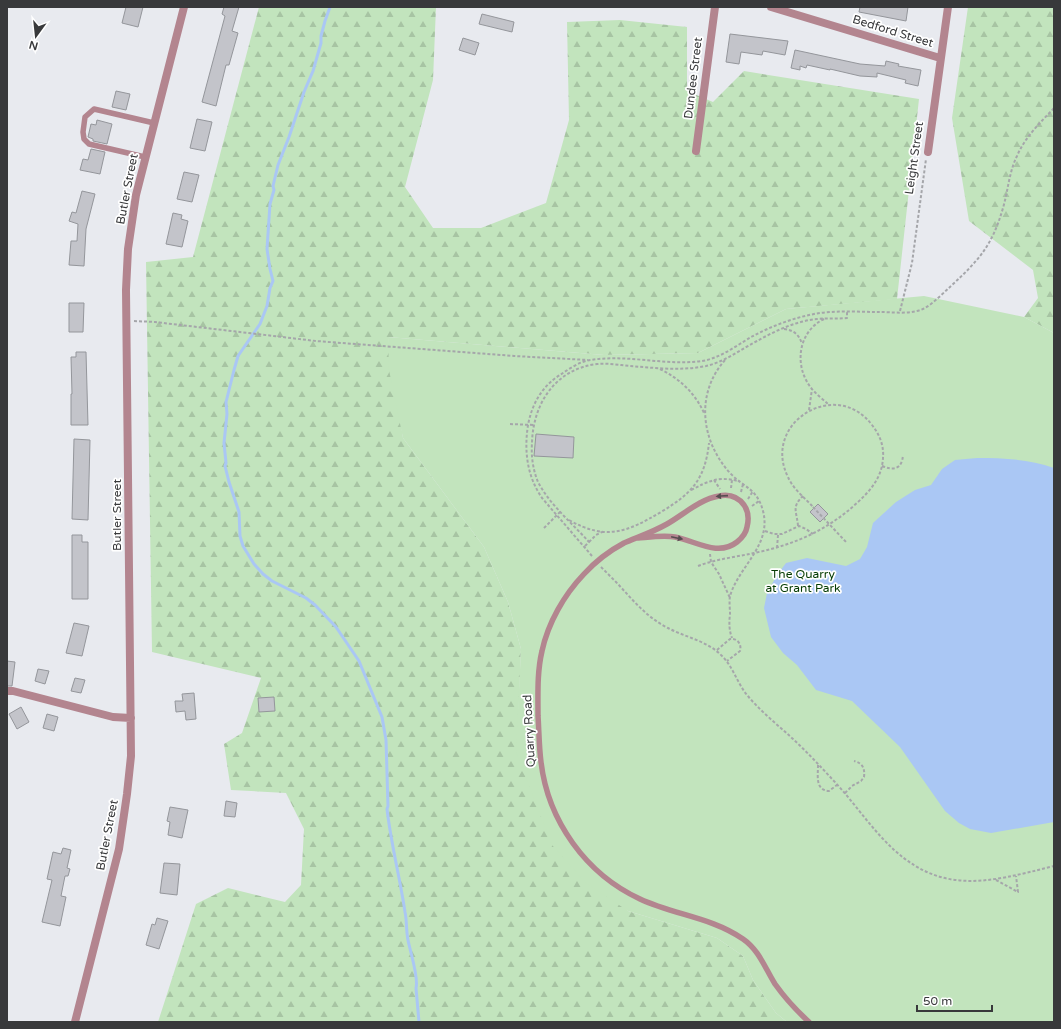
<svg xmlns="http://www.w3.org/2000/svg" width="1061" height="1029" viewBox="0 0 1061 1029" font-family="'Varela Round',sans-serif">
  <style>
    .forest { fill: url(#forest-firs) }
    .park { fill: #c2e4bd }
    .water { fill: #aac7f4 }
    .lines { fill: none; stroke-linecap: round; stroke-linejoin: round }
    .stream { stroke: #aac7f4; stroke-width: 3 }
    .building { fill: #c3c4ca; stroke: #94969b }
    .path { stroke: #a5a6aa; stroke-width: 2; stroke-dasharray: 3 2; stroke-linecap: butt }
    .lane { stroke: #b3858f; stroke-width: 5.5 }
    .street { stroke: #b3858f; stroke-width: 8 }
    .path-bridge { stroke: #a5a6aa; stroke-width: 2; stroke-dasharray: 3 2; stroke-linecap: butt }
    .oneway { fill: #574c50 }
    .labels { text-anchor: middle; stroke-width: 3.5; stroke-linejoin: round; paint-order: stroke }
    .street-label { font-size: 12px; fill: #38393b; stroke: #fff }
    .park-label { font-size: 12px; fill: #043b02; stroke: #fff }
  </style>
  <defs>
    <pattern id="forest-firs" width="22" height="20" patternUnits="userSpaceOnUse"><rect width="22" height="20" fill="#c2e4bd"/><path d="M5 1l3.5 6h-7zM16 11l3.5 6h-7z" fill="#a7c4a3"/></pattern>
  </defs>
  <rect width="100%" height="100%" fill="#e8eaef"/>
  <path class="forest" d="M259 7H436L433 80 405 187 433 228H481L546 203 569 120 567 22 620 20 687 27V91L713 102 744 71 919 99 897 299 786 309 698 353 604 355 388 337 403 438 484 547 508 602 521 649 517 752 628 911 717 938 743 956 753 980 776 1013 787 1022H158L196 904 228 888 285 902 301 885 304 829 286 793 231 790 224 744 242 733 261 678 152 652 146 262 193 257Z
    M968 7H1054V333L1024 317 1038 298 1033 270 969 221 952 118Z"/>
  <path class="park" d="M924 296 1024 317 1054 333V1022H787L776 1013 753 980 743 956 717 938 628 911 586 883 552 845 516 752 521 649 508 602 484 547 403 438 389 370 388 337 604 355 698 353 786 309Z"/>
  <path class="water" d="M977 458C1003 458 1029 459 1054 468V822L991 833 970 829 959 823 945 811 900 747 852 701 816 690 797 665 783 653 771 637 764 608 767 593 777 575 786 563 807 558 846 566 860 559 867 547 873 523 896 502 915 490 931 485 942 469 955 460Z"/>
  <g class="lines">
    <path class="stream" d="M330 7 325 21 321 36V43L313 71 304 92 289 137 278 165 273 186 274 190 270 204 267 249 270 269 273 281 270 288 267 306 260 324 238 356 234 370 226 402 227 414 224 443 226 463 225 466 229 482 239 512 240 536 243 546 254 564 263 574 272 581 306 598 315 605 336 627 359 661 382 717 386 740 388 806 387 809C391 844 400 878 405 912 407 921 406 931 408 940 410 951 419 978 416 988L419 1022"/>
  </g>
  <path class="building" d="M126 7H143L138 27 122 23Z
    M224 7H239L232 31 238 33 229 65H226L216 106 202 102 225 16 222 14Z
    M860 7H908L906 21 859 12Z
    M482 14 514 22 512 32 479 24Z
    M730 34 788 41 785 55 763 51 762 55 741 52 739 64 726 62Z
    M463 38 479 43 475 55 459 50Z
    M795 50 860 64 885 66 886 61 899 64 898 66 921 70 918 86 905 83 906 80 877 73V77L860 76 830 69V70L807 65 806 68 800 66V70L791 68Z
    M116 91 130 94 126 110 112 107Z
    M197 119 212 122 205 151 190 148Z
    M97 120 112 124 107 144 93 141V139L88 137 91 124 96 125Z
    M91 149 105 152 100 174 80 170 83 159 88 160Z
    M184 172 199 175 192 202 177 199Z
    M82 191 95 194 86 229 84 266 69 265 71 241H77L78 224 69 221 72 212 76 213Z
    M173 213 182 215 181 219 188 221 182 247 166 244Z
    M69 303H84L83 332H69Z
    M76 352H86L88 425H71V394H72L71 357H76Z
    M536 434 574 437 573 458 534 456Z
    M74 439 90 440 88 520 72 519Z
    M818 504 828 514 820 522 810 512Z
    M72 535H82V542H88V599H72Z
    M74 623 89 626 82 656 66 653Z
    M7 661 15 662 12 686H7Z
    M38 669 49 671 45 684 35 681Z
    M75 678 85 680 81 693 71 691Z
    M194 693 196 719 186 720 185 711 176 712 175 701H183L182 694Z
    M274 697 275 711 259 712 258 698Z
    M21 707 29 722 17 729 9 714Z
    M47 714 58 717 54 731 43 728Z
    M226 801 237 803 235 817 224 816Z
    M170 807 188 810 182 838 168 835 170 822 167 821Z
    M63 848 71 850 67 868 70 869 68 876H65L61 896 66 897 60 926 42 922 52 880 47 879 53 852 61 854Z
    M164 863 180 864 177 895 160 893Z
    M157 918 168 921 159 949 146 945 152 924 155 925Z"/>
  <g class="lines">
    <path class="path" d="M900 311 912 263 926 159
      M824 319C799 331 794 363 809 385 814 393 823 399 829 405
      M134 321 155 322 316 341 514 356 588 360
      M784 329C793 330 799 334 802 344
      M725 360C695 394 701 441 730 473 744 488 757 488 763 511 772 545 739 566 730 596 729 602 730 609 730 614 729 623 729 630 732 638
      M660 369C680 379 695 393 704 413
      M809 410 812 389
      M510 424 533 425
      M882 466C894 471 902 469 903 455
      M714 480 720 489
      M731 488 732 480
      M691 490C709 481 718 476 738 481
      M741 492 743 484
      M748 499 753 491
      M752 506 759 501
      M569 520C606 541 627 532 661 512 691 494 705 480 709 443
      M798 526C797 512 791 507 803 496
      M544 528 561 511
      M765 531 774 534H782L799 526 806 529 813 534
      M589 542 596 535 602 532
      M585 546 589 542C572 523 550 505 538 482 533 470 531 456 532 443 533 404 555 369 597 364 608 363 619 365 630 366 655 368 681 371 706 366 724 362 740 350 757 341 775 331 796 321 817 319 827 318 837 319 847 318V312
      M777 548 778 535
      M710 554 711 562 719 574 730 598
      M592 556 542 498C527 476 524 451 528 425 532 404 542 386 560 375 569 369 580 361 591 360 627 354 665 366 702 361 721 358 737 345 753 336 772 326 793 318 814 314 835 310 858 312 879 312 893 312 912 315 925 308 934 303 943 293 951 286 979 260 992 246 1003 208 1008 191 1009 172 1017 156 1025 137 1040 123 1054 108
      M698 566C716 559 736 557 754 553 794 545 828 530 858 502 871 490 882 477 883 458 884 446 880 435 872 425 836 377 761 423 788 477 793 489 805 498 813 507
      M601 567C606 572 611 577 616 582 632 599 646 617 668 628 685 637 707 641 721 655 733 666 737 683 747 695 760 711 778 725 793 739 807 752 820 766 833 780 851 799 866 821 884 840 938 897 986 883 1054 866
      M717 650 730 639C737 638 742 644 740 651L727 661
      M818 765C818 776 815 790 829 791L837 785
      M845 793 852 786 861 781 864 777C865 769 863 763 854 761
      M996 880 1018 892 1016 876"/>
    <path class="lane" d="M145 157 89 144 84 139 83 132 85 117 94 109 154 123
      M638 538C650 537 664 535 675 537 696 541 718 557 737 542 742 538 746 533 747 527 749 519 749 512 744 505 738 497 729 494 719 496 700 499 683 515 667 524 653 532 638 537 624 543 609 551 595 562 584 574 564 595 548 623 542 651 537 672 538 694 538 716 539 731 539 747 541 762 548 821 586 874 640 899 674 915 711 917 743 939 759 950 765 968 775 984 785 998 797 1011 809 1022"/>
    <path class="street" d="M771 7 940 58
      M696 151 715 7
      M928 152 948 7
      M7 691H13L113 717 131 718
      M75 1022 119 849 127 794 131 756 126 290 128 249 136 195 184 7"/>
    <path class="path-bridge" d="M813 507 847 543"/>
  </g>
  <defs><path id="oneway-solid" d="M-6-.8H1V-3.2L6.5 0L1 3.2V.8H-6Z"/></defs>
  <g class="oneway">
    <use href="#oneway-solid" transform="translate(722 496) rotate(176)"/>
    <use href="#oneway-solid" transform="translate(677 538) rotate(12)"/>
  </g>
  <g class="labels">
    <g class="street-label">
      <text transform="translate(893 31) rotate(17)" y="4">Bedford Street</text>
      <text transform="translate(693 78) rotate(-83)" y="4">Dundee Street</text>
      <text transform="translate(914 158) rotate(-82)" y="4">Leight Street</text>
      <text transform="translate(127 189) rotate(-79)" y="4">Butler Street</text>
      <text transform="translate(117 515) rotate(-90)" y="4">Butler Street</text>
      <text transform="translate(529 731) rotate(-93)" y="4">Quarry Road</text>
      <text transform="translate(107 835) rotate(-79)" y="4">Butler Street</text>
    </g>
    <g class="park-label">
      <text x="803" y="578">The Quarry<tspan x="803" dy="14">at Grant Park</tspan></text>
    </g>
  </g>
  <rect width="1061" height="1029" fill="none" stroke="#38393b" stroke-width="16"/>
  <g transform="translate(36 36) rotate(195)" stroke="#ffffff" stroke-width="3" paint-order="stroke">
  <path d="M0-3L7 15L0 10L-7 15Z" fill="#38393b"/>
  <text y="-6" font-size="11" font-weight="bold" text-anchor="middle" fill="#38393b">N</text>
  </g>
  <path d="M917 1005v6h75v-6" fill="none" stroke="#38393b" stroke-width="2"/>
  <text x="923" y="1005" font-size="12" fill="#38393b" stroke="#ffffff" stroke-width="3" paint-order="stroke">50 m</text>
</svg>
